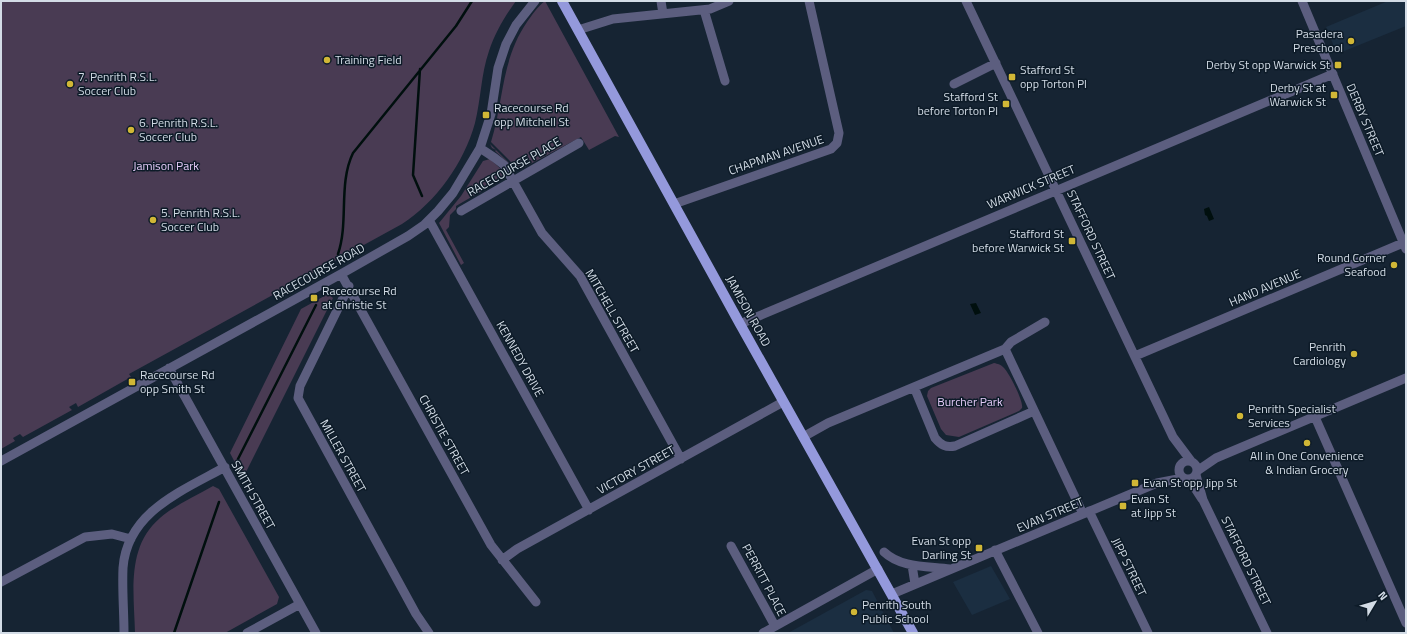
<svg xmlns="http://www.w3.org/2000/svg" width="1407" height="634" viewBox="0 0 1407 634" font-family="'Titillium Web',sans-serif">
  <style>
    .built { fill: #1b2e41 }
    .green { fill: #493b53 }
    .water { fill: #000f0e }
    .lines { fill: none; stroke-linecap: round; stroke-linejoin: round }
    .stream { stroke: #000f0e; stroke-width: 2.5 }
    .minor { stroke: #5c5e7f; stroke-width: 9 }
    .major { stroke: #9499dc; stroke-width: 10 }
    .poi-dot { fill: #d1b736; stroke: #0d1b28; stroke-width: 1.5 }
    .labels { text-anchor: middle; stroke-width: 3; stroke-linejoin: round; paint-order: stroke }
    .poi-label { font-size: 12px; fill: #d3dce6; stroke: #0d1b28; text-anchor: start }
    .street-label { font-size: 12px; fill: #d3dce6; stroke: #0d1b28 }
    .park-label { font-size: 12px; fill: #e5cbf8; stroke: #0d1b28 }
  </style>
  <rect width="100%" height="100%" fill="#162433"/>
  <path class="built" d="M1388 1H1406V26L1337 54 1326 27Z
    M991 566 1010 599 972 615 953 582Z
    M866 590 872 591 894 633H788Z"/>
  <path class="green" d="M1 1H516C505 16 495 33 489 51 481 74 481 99 475 123 464 163 436 202 402 224L129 374 131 377 78 407 76 403 69 407 72 410 23 437 20 434 13 438 15 441 1 449Z
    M545 1 619 137 615 136 589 150 581 137 519 170 491 142C504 100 501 60 527 22 532 15 538 6 545 1Z
    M490 144 517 171 495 151 496 150 492 148Z
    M490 159 503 171 504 178 456 206V209L450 215 449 227 446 230 464 263 461 265 439 223 461 196 483 161Z
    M328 294 333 298 243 478 230 453 301 309Z
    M994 363C998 364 1000 364 1003 367 1009 372 1024 402 1022 408L1019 411 959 437 946 435 941 429 927 396 928 391 931 388Z
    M213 486 219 489 279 597 277 604 225 633H135C134 593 126 547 160 518 175 505 196 496 213 486Z"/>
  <path class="water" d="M1209 207 1214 219 1209 221 1207 216 1205 215 1204 209Z
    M976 303 981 313 975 315 970 304Z"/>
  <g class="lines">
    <path class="stream" d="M420 69 413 175 422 196
      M338 254C349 222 338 184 353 153L456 26 472 1
      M238 459 316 305
      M174 633 219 502"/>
    <path class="minor" d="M661 1 663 14
      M966 1 1173 437 1191 461
      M1302 1 1406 249
      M704 10 725 81
      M578 30 613 19 710 9 729 1
      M954 84 996 63
      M480 148 495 158 504 165 542 233 580 276 681 459
      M674 204 831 149 837 143 839 133 809 1
      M461 211 579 143
      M429 220 589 510
      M341 274 491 545 536 602
      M349 286 300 386 298 398 416 614 429 633
      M740 324 1333 74
      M1005 349 1011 342 1045 322
      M1135 356 1403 243
      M169 368 316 633
      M914 387 935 438C941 445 946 448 955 446L1034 411
      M1315 417 1406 623
      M803 437 828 423 1005 349 1083 514
      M1179 470a9 9 0 1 1 18 0a9 9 0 1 1-18 0Z
      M1 461 341 274 408 236 424 225 438 211 453 193 480 148 491 114 498 68 506 44 516 25 535 1
      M1197 471 1216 458 1406 378
      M1196 475 1203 500 1267 633
      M1189 479 1202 499
      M1089 511 1148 633
      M731 546 775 626
      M995 550 1038 633
      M884 552C901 568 927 566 950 569
      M502 560 517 549 783 402
      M912 565 915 584
      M1 582 85 537 112 534 131 539
      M892 594 1157 483 1183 478
      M124 633C124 612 122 590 123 568 127 512 182 491 225 467
      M247 633 300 604
      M763 633 878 569"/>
    <path class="major" d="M562 1 740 324 913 633"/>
  </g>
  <g class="poi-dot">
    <circle cx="1351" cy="41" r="4"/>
    <circle cx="327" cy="60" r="4"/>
    <rect x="1334" y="61" width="8" height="8" rx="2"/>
    <rect x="1008" y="73" width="8" height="8" rx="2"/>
    <circle cx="70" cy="84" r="4"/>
    <rect x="1330" y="91" width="8" height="8" rx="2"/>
    <rect x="1002" y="100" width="8" height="8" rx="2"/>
    <rect x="482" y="111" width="8" height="8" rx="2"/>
    <circle cx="131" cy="130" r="4"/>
    <circle cx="153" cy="220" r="4"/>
    <rect x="1068" y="237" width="8" height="8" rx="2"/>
    <circle cx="1394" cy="265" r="4"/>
    <rect x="310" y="294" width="8" height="8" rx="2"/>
    <circle cx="1354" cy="354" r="4"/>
    <rect x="128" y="378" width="8" height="8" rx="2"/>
    <circle cx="1240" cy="416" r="4"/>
    <circle cx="1307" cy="443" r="4"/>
    <rect x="1131" y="479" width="8" height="8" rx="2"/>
    <rect x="1119" y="502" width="8" height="8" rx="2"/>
    <rect x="975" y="544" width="8" height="8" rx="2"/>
    <circle cx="854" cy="612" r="4"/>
  </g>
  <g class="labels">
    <g class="poi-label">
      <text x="1343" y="38" text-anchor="end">Pasadera<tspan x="1343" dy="14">Preschool</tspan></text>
      <text x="335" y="64">Training Field</text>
      <text x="1330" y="69" text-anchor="end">Derby St opp Warwick St</text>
      <text x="1020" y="74">Stafford St<tspan x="1020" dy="14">opp Torton Pl</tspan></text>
      <text x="78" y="81">7. Penrith R.S.L.<tspan x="78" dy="14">Soccer Club</tspan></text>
      <text x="1326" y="92" text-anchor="end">Derby St at<tspan x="1326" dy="14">Warwick St</tspan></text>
      <text x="998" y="101" text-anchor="end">Stafford St<tspan x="998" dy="14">before Torton Pl</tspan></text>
      <text x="494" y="112">Racecourse Rd<tspan x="494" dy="14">opp Mitchell St</tspan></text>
      <text x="139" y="127">6. Penrith R.S.L.<tspan x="139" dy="14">Soccer Club</tspan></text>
      <text x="161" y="217">5. Penrith R.S.L.<tspan x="161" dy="14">Soccer Club</tspan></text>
      <text x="1064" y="238" text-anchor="end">Stafford St<tspan x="1064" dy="14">before Warwick St</tspan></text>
      <text x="1386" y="262" text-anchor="end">Round Corner<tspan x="1386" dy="14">Seafood</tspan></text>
      <text x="322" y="295">Racecourse Rd<tspan x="322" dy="14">at Christie St</tspan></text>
      <text x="1346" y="351" text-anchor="end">Penrith<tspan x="1346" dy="14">Cardiology</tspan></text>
      <text x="140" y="379">Racecourse Rd<tspan x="140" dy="14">opp Smith St</tspan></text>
      <text x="1248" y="413">Penrith Specialist<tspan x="1248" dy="14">Services</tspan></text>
      <text x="1307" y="460" text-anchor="middle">All in One Convenience<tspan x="1307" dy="14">&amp; Indian Grocery</tspan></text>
      <text x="1143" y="487">Evan St opp Jipp St</text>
      <text x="1131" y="503">Evan St<tspan x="1131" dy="14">at Jipp St</tspan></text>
      <text x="971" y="545" text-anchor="end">Evan St opp<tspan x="971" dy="14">Darling St</tspan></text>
      <text x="862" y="609">Penrith South<tspan x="862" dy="14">Public School</tspan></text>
    </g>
    <g class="street-label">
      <text transform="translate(1365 120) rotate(67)" y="4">DERBY STREET</text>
      <text transform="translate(776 155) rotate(-19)" y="4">CHAPMAN AVENUE</text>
      <text transform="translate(514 167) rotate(-30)" y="4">RACECOURSE PLACE</text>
      <text transform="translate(1031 187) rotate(-23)" y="4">WARWICK STREET</text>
      <text transform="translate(1091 235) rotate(65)" y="4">STAFFORD STREET</text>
      <text transform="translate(319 272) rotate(-29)" y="4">RACECOURSE ROAD</text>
      <text transform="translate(1265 288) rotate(-23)" y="4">HAND AVENUE</text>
      <text transform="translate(612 311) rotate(60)" y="4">MITCHELL STREET</text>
      <text transform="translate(748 311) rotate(61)" y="4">JAMISON ROAD</text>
      <text transform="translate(520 359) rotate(61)" y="4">KENNEDY DRIVE</text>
      <text transform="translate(444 435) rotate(61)" y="4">CHRISTIE STREET</text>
      <text transform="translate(343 456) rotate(61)" y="4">MILLER STREET</text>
      <text transform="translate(636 470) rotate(-29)" y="4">VICTORY STREET</text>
      <text transform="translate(253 495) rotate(61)" y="4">SMITH STREET</text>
      <text transform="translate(1050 515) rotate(-23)" y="4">EVAN STREET</text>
      <text transform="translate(1246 561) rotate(64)" y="4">STAFFORD STREET</text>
      <text transform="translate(1129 567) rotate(64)" y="4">JIPP STREET</text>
      <text transform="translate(764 580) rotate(62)" y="4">PERRITT PLACE</text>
    </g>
    <g class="park-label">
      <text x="166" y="170">Jamison Park</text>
      <text x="970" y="406">Burcher Park</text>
    </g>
  </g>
  <rect width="1407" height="634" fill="none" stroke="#d3dce6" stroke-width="4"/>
  <g transform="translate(1375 602) rotate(52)" stroke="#0d1b28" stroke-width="3" paint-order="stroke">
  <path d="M0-3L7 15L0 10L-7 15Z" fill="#d3dce6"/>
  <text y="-6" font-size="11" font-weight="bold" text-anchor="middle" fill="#d3dce6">N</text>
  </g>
</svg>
